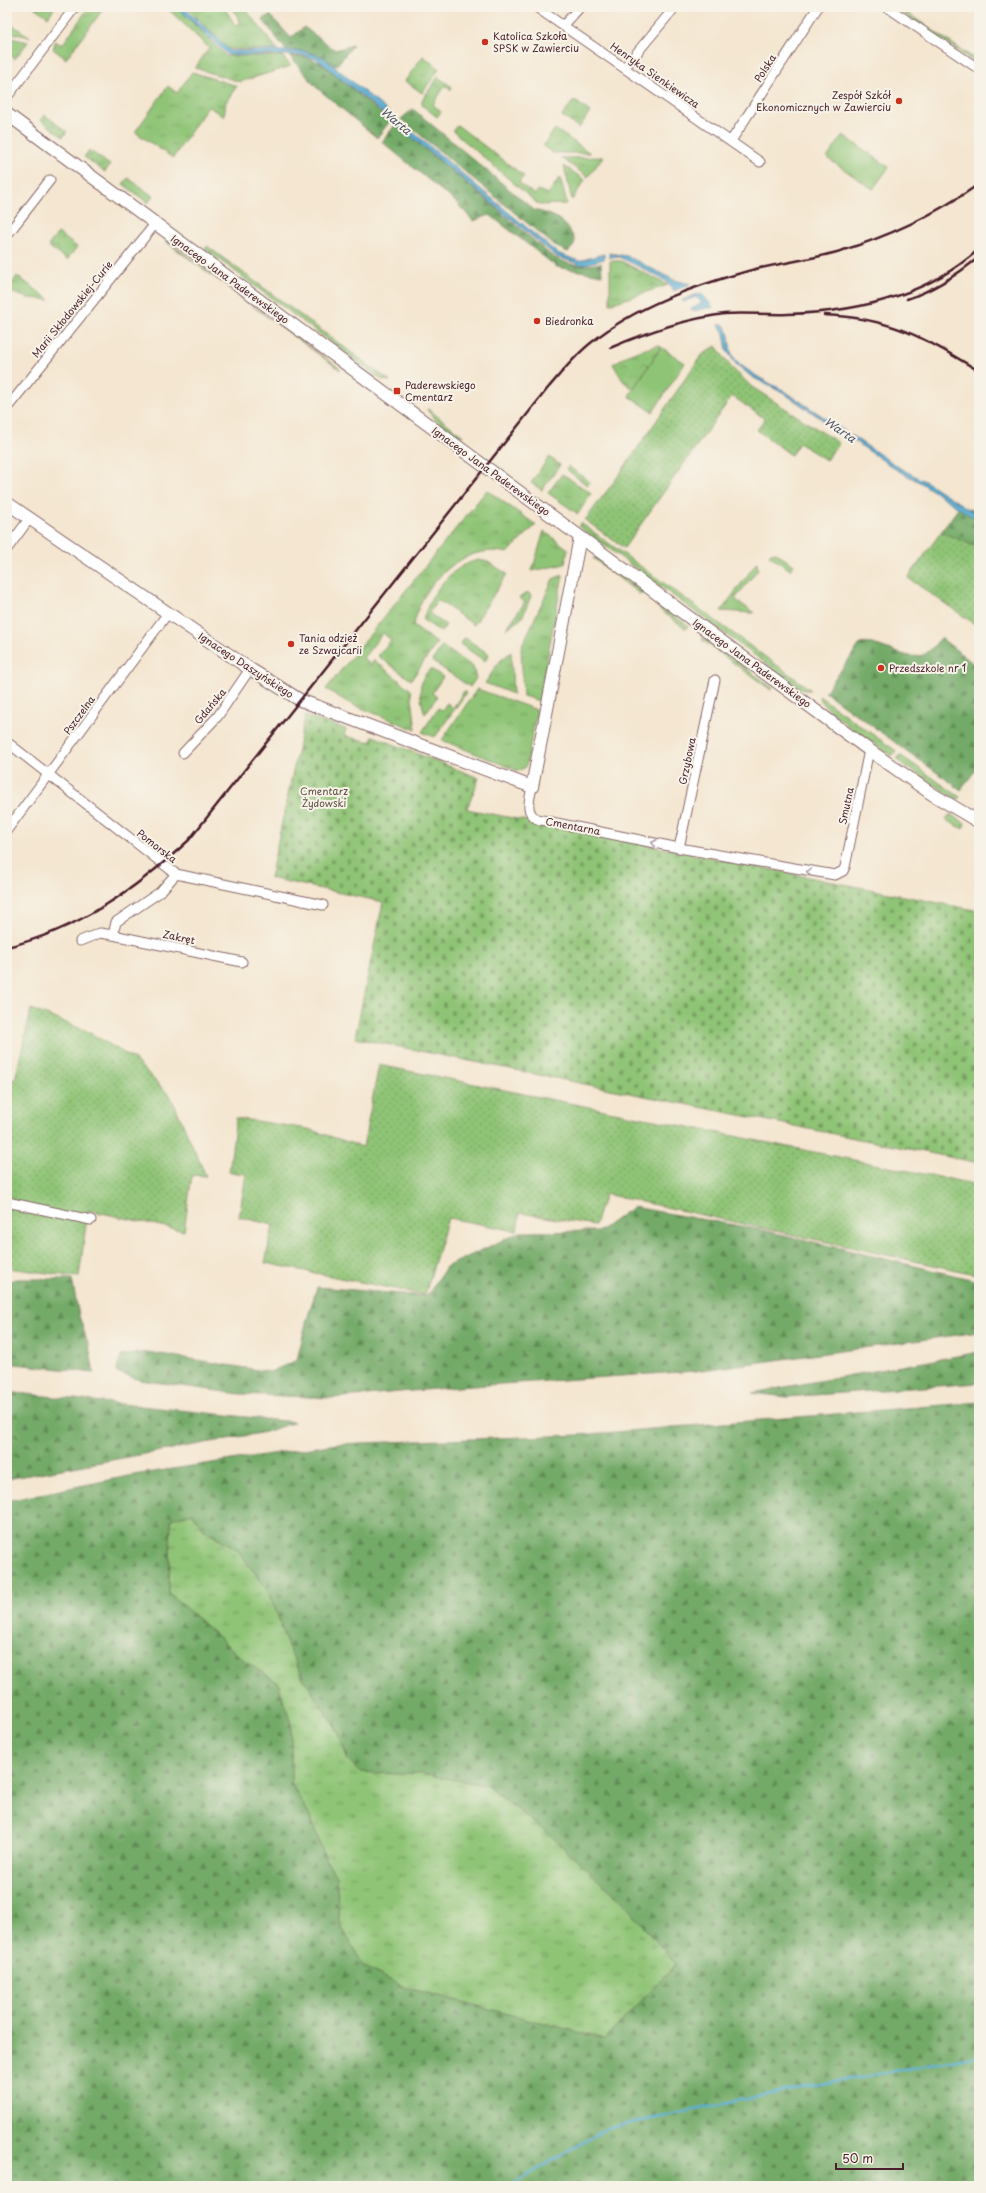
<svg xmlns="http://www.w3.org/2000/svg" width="986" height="2193" viewBox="0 0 986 2193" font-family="'Playpen Sans',sans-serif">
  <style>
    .grass { fill: url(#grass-tufts); stroke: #6c7250 }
    .forest { fill: url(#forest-firs); stroke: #5e6449; fill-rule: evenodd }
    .cemetery { fill: url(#cemetery-stones); stroke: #6c7250 }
    .park { fill: url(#park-crowns); stroke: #6c7250 }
    .garden { fill: url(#garden-dots); stroke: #6c7250 }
    .pitch { fill: #8fc476; stroke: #6c7250 }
    .water { fill: #56aed3; stroke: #50667f }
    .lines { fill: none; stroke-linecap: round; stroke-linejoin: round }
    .stream { stroke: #56aed3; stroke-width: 2.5 }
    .street-casing { stroke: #866565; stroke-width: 11 }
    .secondary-casing { stroke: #866565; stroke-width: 14 }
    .street { stroke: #fff; stroke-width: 9 }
    .secondary { stroke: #fff; stroke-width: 12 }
    .rail { stroke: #4a1f2b; stroke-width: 2.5 }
    .oneway { stroke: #ae9aa0 }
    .poi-dot { fill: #c8321e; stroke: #f7f3e8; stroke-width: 1.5 }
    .labels { text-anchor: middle; stroke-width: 4; stroke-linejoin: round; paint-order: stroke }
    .poi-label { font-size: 10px; fill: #4a1f2b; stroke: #f7f3e8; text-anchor: start }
    .street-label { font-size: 10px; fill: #4a1f2b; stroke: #f7f3e8 }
    .park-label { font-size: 10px; fill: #5f5142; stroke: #f7f3e8 }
    .water-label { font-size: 11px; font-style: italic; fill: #4e5166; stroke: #f7f3e8 }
  </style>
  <defs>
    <pattern id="grass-tufts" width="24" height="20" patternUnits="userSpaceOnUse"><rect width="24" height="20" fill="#8fc476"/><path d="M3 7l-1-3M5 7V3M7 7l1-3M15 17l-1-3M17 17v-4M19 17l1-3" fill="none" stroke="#779f61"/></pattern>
    <pattern id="forest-firs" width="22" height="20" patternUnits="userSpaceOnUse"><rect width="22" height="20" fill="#73aa67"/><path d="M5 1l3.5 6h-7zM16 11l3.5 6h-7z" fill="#608a55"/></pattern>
    <pattern id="cemetery-stones" width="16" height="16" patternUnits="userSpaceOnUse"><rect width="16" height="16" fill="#8fc476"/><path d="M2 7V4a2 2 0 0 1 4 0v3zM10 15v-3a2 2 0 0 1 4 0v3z" fill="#779f61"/></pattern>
    <pattern id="park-crowns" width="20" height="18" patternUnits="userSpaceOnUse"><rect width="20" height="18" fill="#8fc476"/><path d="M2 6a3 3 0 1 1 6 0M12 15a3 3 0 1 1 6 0" fill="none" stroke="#779f61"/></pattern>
    <pattern id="garden-dots" width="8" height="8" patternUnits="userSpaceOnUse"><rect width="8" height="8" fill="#8fc476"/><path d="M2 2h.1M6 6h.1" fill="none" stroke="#779f61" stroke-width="1.8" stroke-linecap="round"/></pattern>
  </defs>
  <rect width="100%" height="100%" fill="#f7f3e8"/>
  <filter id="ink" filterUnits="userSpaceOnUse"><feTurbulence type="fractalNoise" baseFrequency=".025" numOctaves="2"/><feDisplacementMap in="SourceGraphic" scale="8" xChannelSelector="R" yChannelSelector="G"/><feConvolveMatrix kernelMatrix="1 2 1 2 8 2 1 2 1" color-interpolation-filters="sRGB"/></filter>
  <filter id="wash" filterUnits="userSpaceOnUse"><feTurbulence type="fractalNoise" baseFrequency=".012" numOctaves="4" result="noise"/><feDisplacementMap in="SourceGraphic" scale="16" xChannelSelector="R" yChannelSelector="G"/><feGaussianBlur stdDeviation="0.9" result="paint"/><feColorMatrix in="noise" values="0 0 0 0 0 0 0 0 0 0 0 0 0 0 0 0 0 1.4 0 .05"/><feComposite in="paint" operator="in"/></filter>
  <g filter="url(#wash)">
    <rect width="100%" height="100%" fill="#f4e6d0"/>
    <path class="grass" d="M34 7H55L48 17Z
      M89 7 104 8 66 59 53 49 55 41 62 45Z
      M166 7H177L226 56H282L291 66 240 82 195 68 209 48Z
      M186 7H224L235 25 241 23 232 7H244L278 50 228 49Z
      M900 8 979 62V65L898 10Z
      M7 21 30 37 7 32Z
      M7 37 28 42 15 59 7 53Z
      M423 56 439 69 422 93 405 81Z
      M192 72 237 86 226 102 224 117 208 106 173 158 135 132 168 86 177 93Z
      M438 77 452 87 451 90 445 86 433 104 441 112 437 117 422 105V100Z
      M45 115 67 132 63 137 41 120Z
      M457 125 524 176 519 183 535 195 538 190 548 194 560 177 567 204 539 205 453 131Z
      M555 129 590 153H553L543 146Z
      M89 150 110 165 105 172 84 157Z
      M603 157 588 177 561 158Z
      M564 166 585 180 572 200Z
      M128 178 153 196 148 203 123 184Z
      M166 240 220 280 221 282 165 241Z
      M207 246 390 381 382 380 205 249Z
      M610 261H621L668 285 610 304Z
      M227 287 341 369 340 370Z
      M427 409 429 410 463 436C454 437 431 417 427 409Z
      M549 457 560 465 542 490 531 483Z
      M568 466 590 482 587 485 566 469Z
      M562 474 591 493 578 514 548 493Z
      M487 490 536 525 507 553C471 544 439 570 422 600 418 608 416 618 413 626L437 643 411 680 378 656 391 640 383 633 363 658 371 665 374 660 411 690 416 730 349 703 326 689Z
      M581 523 811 690H802L578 526Z
      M544 531 568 549 565 564 532 571Z
      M775 552 793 565 790 570 769 555 771 553Z
      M593 558H597L642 591 641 595Z
      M479 560 488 562 507 574 474 625 438 600 429 613 446 625 441 632 423 620C430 594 451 565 479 560Z
      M757 562 758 569 735 599 754 613 721 611Z
      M563 575 539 701 523 696 521 648 553 579Z
      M528 592 531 596 522 618 506 629 525 602 519 598Z
      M662 606 688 626 686 629 659 609Z
      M703 637 773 688 771 690 702 640Z
      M465 638 489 654 485 661 460 644Z
      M442 646 473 667 476 678 470 687 432 661Z
      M511 652 513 694 485 683 500 661Z
      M431 669 443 677 432 693 437 697 425 714C420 699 416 679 431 669Z
      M477 689 537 710 526 767 518 771 442 740Z
      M464 691 466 693 435 737 422 732 438 708 442 710 447 703 453 708Z
      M819 696 896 751 892 756C878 746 821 710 819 696Z
      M900 755 960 797 957 800 897 760Z
      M950 814 965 823 963 829 946 820Z
      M192 1513 205 1531 236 1548 267 1589 279 1619 287 1644 303 1678 338 1731 348 1760 395 1774 416 1773 486 1785 550 1835 622 1901 676 1964 605 2040 404 1987 364 1967 340 1924 336 1877 324 1855 311 1819 291 1783V1724L278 1683 246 1662 169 1593 171 1518Z"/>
    <path class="forest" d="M270 15 291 38 304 27 335 50 353 45 336 66C319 54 307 50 286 50L262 19Z
      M290 56 306 57 321 63 390 121 377 138 316 87Z
      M413 109 534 210C555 215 566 220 575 241L573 247 568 252 555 246 401 119Z
      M395 125 468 184 553 257C570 266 582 267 601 263L602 275 557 267 490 215 473 221 457 203 382 142Z
      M960 506 979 512V548L941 532Z
      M941 638 979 668V765L961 790 825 692 860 644C881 640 903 662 923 655 930 652 936 643 941 638Z
      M633 1207 762 1230 979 1281V1332L696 1371 458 1387 331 1398 239 1394 140 1380 116 1372 121 1356 148 1352 270 1372 297 1360 306 1323 317 1287 427 1296 446 1267 520 1232 600 1231Z
      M16 1279H72L79 1316 89 1346 94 1373 7 1363V1282Z
      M979 1352V1383L787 1397 752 1393Z
      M7 1392 294 1422 266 1432 7 1479Z
      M979 1402V2186H7V1501L133 1475 336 1444 578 1435ZM192 1513 205 1531 236 1548 267 1589 279 1619 287 1644 303 1678 338 1731 348 1760 360 1772 395 1774 416 1773 486 1785 550 1835 622 1901 676 1964 605 2039 404 1987 364 1967 340 1924 336 1877 324 1855 311 1819 291 1783V1724L278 1683 246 1662 169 1593 171 1519Z"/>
    <path class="cemetery" d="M305 716 346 729 344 736 371 742 373 736 479 778 467 809 979 911V1163L355 1038 383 902 270 878Z"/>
    <path class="park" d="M574 100 590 112 579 128 562 116Z
      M58 233 77 247 67 260 48 246Z
      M17 276 50 300 28 298 7 291Z
      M658 345 661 347 633 389 623 381 613 364 630 354Z"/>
    <path class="garden" d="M716 346 731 367 752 387 839 443 826 460 799 443 791 455 757 430 765 419 732 396 624 548 585 520 622 471 698 360 703 354Z
      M941 532 979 548V627L908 578Z
      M31 1009 87 1031 134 1059 171 1097 206 1176 192 1175 184 1231 88 1210 79 1277 7 1268V1078L15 1080Z
      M379 1065 979 1185V1275L605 1194 595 1225 520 1213 517 1231 448 1218 425 1295 265 1263 273 1225 239 1217 246 1174 229 1172 236 1118 308 1129 363 1147Z"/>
    <path class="pitch" d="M843 135 889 167 873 189 827 158Z
      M661 347 685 363 653 412 629 396Z"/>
    <path class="water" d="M177 7H183L230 51H303L323 57 557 253 579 261 604 254V259L582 265 557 257 317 59 301 55H228Z
      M609 253 627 256 674 280 690 284 674 291 668 282 636 265 617 256 609 258Z
      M701 293 713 307 692 311 691 309 702 303 696 297 683 302 682 300Z
      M723 324C732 332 728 344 732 354 737 367 770 384 783 390L900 468 930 484 979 516V518L969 515 923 484 897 470 785 394 752 377 736 364 727 351 724 333 719 325Z"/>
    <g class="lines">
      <path class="stream" d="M510 2186 607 2128 805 2087 979 2056"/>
    </g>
  </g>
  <g filter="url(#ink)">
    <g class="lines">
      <g class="street-casing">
        <path id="street" d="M536 7 760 162
          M887 7 979 69
          M563 26 580 7
          M625 67 675 7
          M7 97 75 7
          M731 141 818 7
          M7 235 50 180
          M7 408 155 224
          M7 549 29 519
          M7 742 176 874 323 905
          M183 753 218 716 250 669
          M532 787C530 799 524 812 537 819L679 848 835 875 843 871 845 867 869 750
          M7 830 168 613
          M679 848 715 680
          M176 874 160 892 116 922 113 935 242 962
          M80 941 100 933 113 935
          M7 1202 91 1220"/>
      </g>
      <g class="secondary-casing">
        <path id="secondary" d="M7 114 869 750 932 794 979 822
          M7 503 250 669 300 700 532 787 580 537"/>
      </g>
      <use href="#street" class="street"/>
      <use href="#secondary" class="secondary"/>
      <path class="rail" d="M907 299C934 290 957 275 979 257
        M824 315C891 318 923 337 979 371
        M610 348C647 332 685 319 724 314 745 312 766 315 788 314 856 312 927 296 979 249
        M7 947C78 930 136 889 189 840L548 388C562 372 575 355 592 342 636 306 694 286 748 271 778 263 808 260 837 252 888 237 936 214 979 184"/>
    </g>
    <defs><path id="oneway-chevron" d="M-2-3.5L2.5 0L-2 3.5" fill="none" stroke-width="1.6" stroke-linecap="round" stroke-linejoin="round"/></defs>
    <g class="oneway">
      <use href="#oneway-chevron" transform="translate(654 843) rotate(-169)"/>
      <use href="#oneway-chevron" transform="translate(809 872) rotate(-170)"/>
    </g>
  </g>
  <g class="poi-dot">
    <circle cx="485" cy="42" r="4"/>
    <circle cx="899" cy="101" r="4"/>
    <circle cx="537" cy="321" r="4"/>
    <rect x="393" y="387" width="8" height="8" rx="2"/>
    <circle cx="291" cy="644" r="4"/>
    <circle cx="881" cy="668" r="4"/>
  </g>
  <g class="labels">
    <g class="poi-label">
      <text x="493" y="40">Katolica Szkoła<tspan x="493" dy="12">SPSK w Zawierciu</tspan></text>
      <text x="891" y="99" text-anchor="end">Zespół Szkół<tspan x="891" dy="12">Ekonomicznych w Zawierciu</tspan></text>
      <text x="545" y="325">Biedronka</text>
      <text x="405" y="389">Paderewskiego<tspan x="405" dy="12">Cmentarz</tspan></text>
      <text x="299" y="642">Tania odzież<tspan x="299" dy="12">ze Szwajcarii</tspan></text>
      <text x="889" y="672">Przedszkole nr 1</text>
    </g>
    <g class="street-label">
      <text transform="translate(765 68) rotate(-57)" y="4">Polska</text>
      <text transform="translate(655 75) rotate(35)" y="4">Henryka Sienkiewicza</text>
      <text transform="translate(230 279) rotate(36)" y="4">Ignacego Jana Paderewskiego</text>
      <text transform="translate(72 309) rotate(-51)" y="4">Marii Skłodowskiej-Curie</text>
      <text transform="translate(491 471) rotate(36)" y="4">Ignacego Jana Paderewskiego</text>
      <text transform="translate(752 663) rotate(36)" y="4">Ignacego Jana Paderewskiego</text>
      <text transform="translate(246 665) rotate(33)" y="4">Ignacego Daszyńskiego</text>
      <text transform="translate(210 706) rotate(-50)" y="4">Gdańska</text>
      <text transform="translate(79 715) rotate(-54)" y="4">Pszczelna</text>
      <text transform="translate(687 761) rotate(-78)" y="4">Grzybowa</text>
      <text transform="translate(846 806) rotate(-78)" y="4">Smutna</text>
      <text transform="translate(573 826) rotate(11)" y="4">Cmentarna</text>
      <text transform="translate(157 846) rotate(38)" y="4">Pomorska</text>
      <text transform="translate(179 937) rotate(12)" y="4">Zakręt</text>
    </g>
    <g class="park-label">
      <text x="324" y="795">Cmentarz<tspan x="324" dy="12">Żydowski</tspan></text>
    </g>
    <g class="water-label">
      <text transform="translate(396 121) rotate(40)" y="4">Warta</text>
      <text transform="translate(840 430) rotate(34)" y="4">Warta</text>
    </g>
  </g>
  <rect width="986" height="2193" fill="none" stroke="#f7f3e8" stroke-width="24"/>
  <path d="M836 2163v6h67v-6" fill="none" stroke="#4a1f2b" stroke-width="2"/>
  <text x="842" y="2163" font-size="12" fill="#4a1f2b" stroke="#f7f3e8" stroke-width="3" paint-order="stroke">50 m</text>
</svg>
